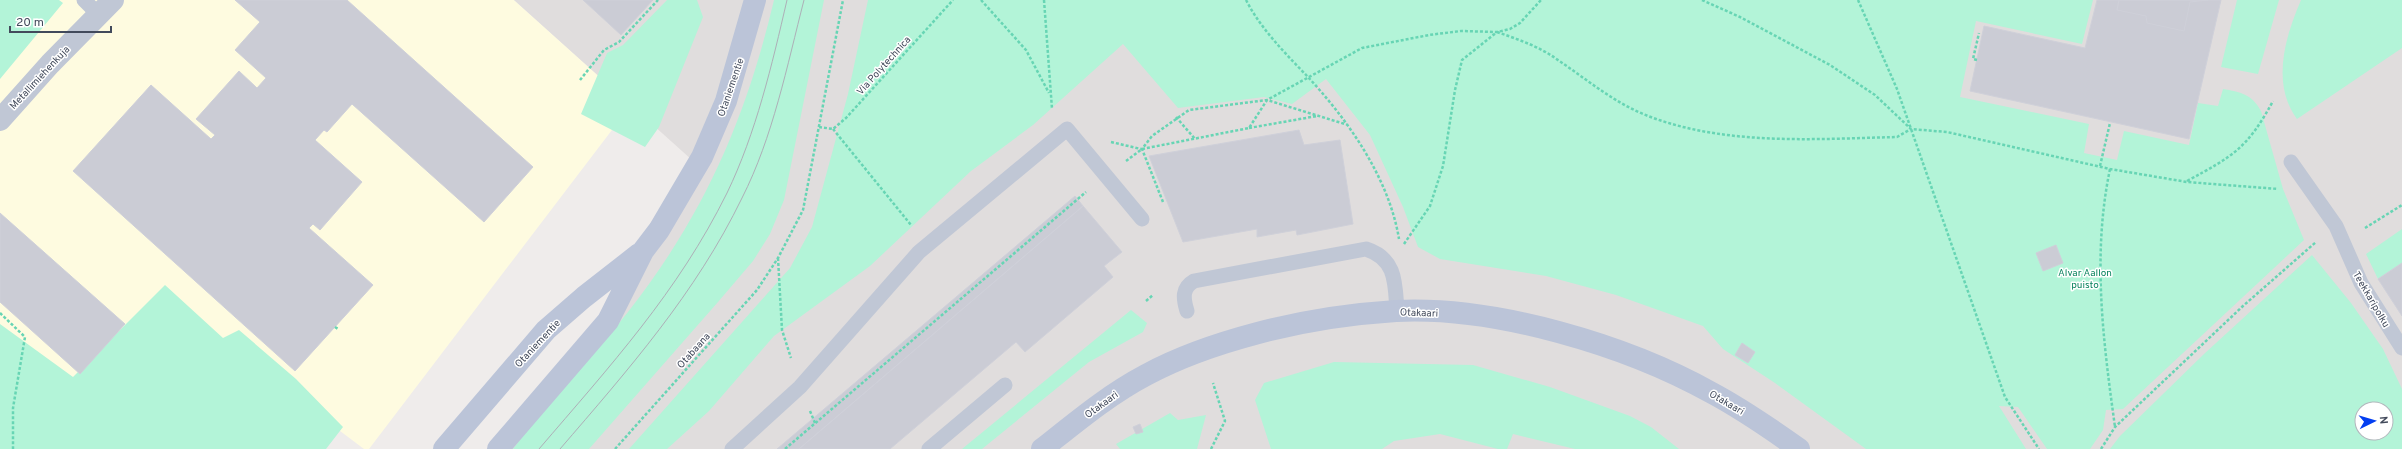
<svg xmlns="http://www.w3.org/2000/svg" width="2402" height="449" viewBox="0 0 2402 449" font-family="Overpass,sans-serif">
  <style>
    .commercial { fill: #fefbe0 }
    .education { fill: #e0dddd; fill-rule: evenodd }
    .green { fill: #b3f4d8; fill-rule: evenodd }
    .building { fill: #cbccd5; stroke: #cfd0d9 }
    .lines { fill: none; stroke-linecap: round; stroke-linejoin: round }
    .path { stroke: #67d5b4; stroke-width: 2.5; stroke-dasharray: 3 2; stroke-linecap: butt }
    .lane { stroke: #c0c7d5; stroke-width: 15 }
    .street { stroke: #c0c7d5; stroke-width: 22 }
    .secondary { stroke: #bbc4d8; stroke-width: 22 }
    .tram { stroke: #adafb7; stroke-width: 1 }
    .labels { text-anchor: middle; stroke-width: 3; stroke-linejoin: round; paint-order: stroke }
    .street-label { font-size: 10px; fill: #424a5b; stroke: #fff }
    .park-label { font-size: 10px; fill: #0b845f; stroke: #fff }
  </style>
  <rect width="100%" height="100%" fill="#efeceb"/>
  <path class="commercial" d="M0 0H514L631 105 369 449H364L170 303 67 408 0 357Z"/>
  <path class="education" d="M514 0H2402V449H498L608 321 692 160ZM2362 409H2386V433H2362Z"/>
  <path class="green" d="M0 0H59L63 3 0 79Z
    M667 0H697L703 17 659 127 645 147 581 114 607 53 623 45Z
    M774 0H824L784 200 770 234 753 261 718 302 589 449H513C548 401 591 359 628 312 704 215 746 119 774 0Z
    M868 0H2093L2082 44 1976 21 1960 97 2089 124 2084 153 2117 160 2124 131 2189 145 2198 103 2218 106 2223 89C2240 92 2252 94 2261 111L2283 189 2304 240 2123 409 2106 410 2103 430 2090 449H2047L2018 407 1999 406 2026 449H1866L1775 383 1723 349 1703 326 1616 295 1546 276 1440 259 1418 247 1403 207 1370 135 1326 79 1292 104 1264 97 1178 108 1123 44 1033 125 971 171 870 266 774 336 709 411 667 449H629L790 268 812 227 848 94Z
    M2237 0H2279L2258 74 2221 67Z
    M2301 0H2402V48L2297 119C2271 84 2285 37 2301 0Z
    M2402 229V263L2378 279 2366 254Z
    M2312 255 2351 303 2383 349 2402 389V449H2110L2120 436 2204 354ZM2362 409H2386V433H2362Z
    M165 285 223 338 239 330 296 379 343 427 326 449H0V324L73 377Z
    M1131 310 1147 323 1143 332 1089 362 982 449H962Z
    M1334 362 1473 365 1550 387 1630 416 1651 427 1679 449H1575L1513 434 1507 449H1498L1440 434 1394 441 1382 449H1271L1255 400 1264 383Z
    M1170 413 1178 420 1206 415 1197 449H1120L1116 444Z"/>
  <path class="building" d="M235 0H347L533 167 484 222 352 104 327 132 324 130 315 140 362 182 320 230 313 224 309 228 373 285 295 371 73 171 151 85 211 139 215 135 196 119 239 71 257 88 266 78 235 50 260 22Z
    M583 0H653L621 35Z
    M2097 0H2221L2189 139 1970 91 1984 26 2085 48Z
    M2119 0H2208L2190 2 2184 31 2147 23 2146 16 2117 10Z
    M1299 130 1304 145 1340 140 1353 224 1297 235 1296 230 1257 237V229L1183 242 1149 156Z
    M1075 196 1083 206 799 449H777Z
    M1083 206 1122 252 1104 266 1113 277 1025 352 1016 342 890 449H799Z
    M0 213 125 324 80 374 0 302Z
    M2056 245 2063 263 2043 271 2036 253Z
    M2402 263V316L2378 279Z
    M1742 343 1755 352 1748 363 1735 355Z
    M1140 424 1143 432 1136 434 1133 427Z"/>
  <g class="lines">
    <path class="path" d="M981 0 1026 50 1049 93
      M1044 0 1052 109
      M1246 0C1261 29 1284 52 1307 76 1348 120 1389 178 1399 239
      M1702 0 1740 17 1830 65 1875 95 1911 129 1947 132 2110 169 2187 182 2278 189
      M1858 0 1897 89 2005 397 2039 449
      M1497 32C1517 39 1538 46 1555 58 1585 78 1614 103 1648 116 1726 146 1815 139 1897 137L1911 129
      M1977 60 1973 59 1979 33
      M580 80 604 50 619 42 658 0
      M1176 117 1195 139
      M819 127 833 129 846 118 953 0
      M1249 128 1317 116
      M833 129 911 225
      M1111 142 1141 149
      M1126 161 1142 149 1249 128 1267 100 1348 125
      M2100 166 2110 123
      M2110 169C2092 255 2103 340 2115 427
      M2187 181C2233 156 2247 149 2273 101
      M1163 202 1142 149 1152 136 1189 110 1267 100 1362 48 1429 35 1461 31 1497 32 1510 29 1520 23 1541 0
      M2365 228 2402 205
      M1404 244 1430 206 1443 166 1455 90 1462 60 1497 32
      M778 258 782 330 791 358
      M1146 301 1153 295
      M0 313 25 337 13 408V449
      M335 327 338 329
      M810 411 815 423
      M615 449 757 290 778 258 803 210 843 0
      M785 449 1086 192
      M1211 449 1225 421 1213 383
      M2101 449 2115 427 2243 306 2316 242"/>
    <path class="lane" d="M84 0 99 15
      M2291 162 2336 226 2361 283 2402 348
      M1187 311C1183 298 1182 288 1194 281L1366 249C1397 259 1395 284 1397 311
      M732 449 800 387 919 252 1067 129 1142 219
      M929 449 1005 385"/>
    <path class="street" d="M0 120 50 64 113 0"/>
    <path class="secondary" d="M444 449 546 330 584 297 639 254
      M498 449 608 321 643 251 659 230 702 157 726 101 755 0
      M1042 449C1075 423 1108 395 1146 375 1181 356 1220 343 1258 333 1303 321 1349 314 1396 311 1495 306 1626 345 1712 393 1742 409 1771 429 1799 449"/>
    <path class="tram" d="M539 449C610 366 678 292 727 193 756 133 772 65 787 0
      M560 449C628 370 696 293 742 198 773 137 787 66 804 0"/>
  </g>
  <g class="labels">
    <g class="street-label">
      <text transform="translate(883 65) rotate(-48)" y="4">Via Polytechnica</text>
      <text transform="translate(39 77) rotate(-47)" y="4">Metallimiehenkuja</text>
      <text transform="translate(730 87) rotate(-71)" y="4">Otaniementie</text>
      <text transform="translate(2372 299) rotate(60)" y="4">Teekkaripolku</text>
      <text transform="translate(1419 312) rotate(2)" y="4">Otakaari</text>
      <text transform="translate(537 343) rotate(-47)" y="4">Otaniementie</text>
      <text transform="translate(693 350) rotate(-48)" y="4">Otabaana</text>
      <text transform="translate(1727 402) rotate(30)" y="4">Otakaari</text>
      <text transform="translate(1101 404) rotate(-36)" y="4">Otakaari</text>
    </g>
    <g class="park-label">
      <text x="2085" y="276">Alvar Aallon<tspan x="2085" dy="12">puisto</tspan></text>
    </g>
  </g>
  <g transform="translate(2374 421) rotate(85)"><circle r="19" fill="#ffffff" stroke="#b3b7bd"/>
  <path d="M0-3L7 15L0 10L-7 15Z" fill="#033ef1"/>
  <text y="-6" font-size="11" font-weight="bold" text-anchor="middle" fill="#424a5b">N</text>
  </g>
  <path d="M10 26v6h101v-6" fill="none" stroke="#424a5b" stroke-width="2"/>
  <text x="16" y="26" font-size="12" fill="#424a5b" stroke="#ffffff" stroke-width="3" paint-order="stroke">20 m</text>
</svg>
